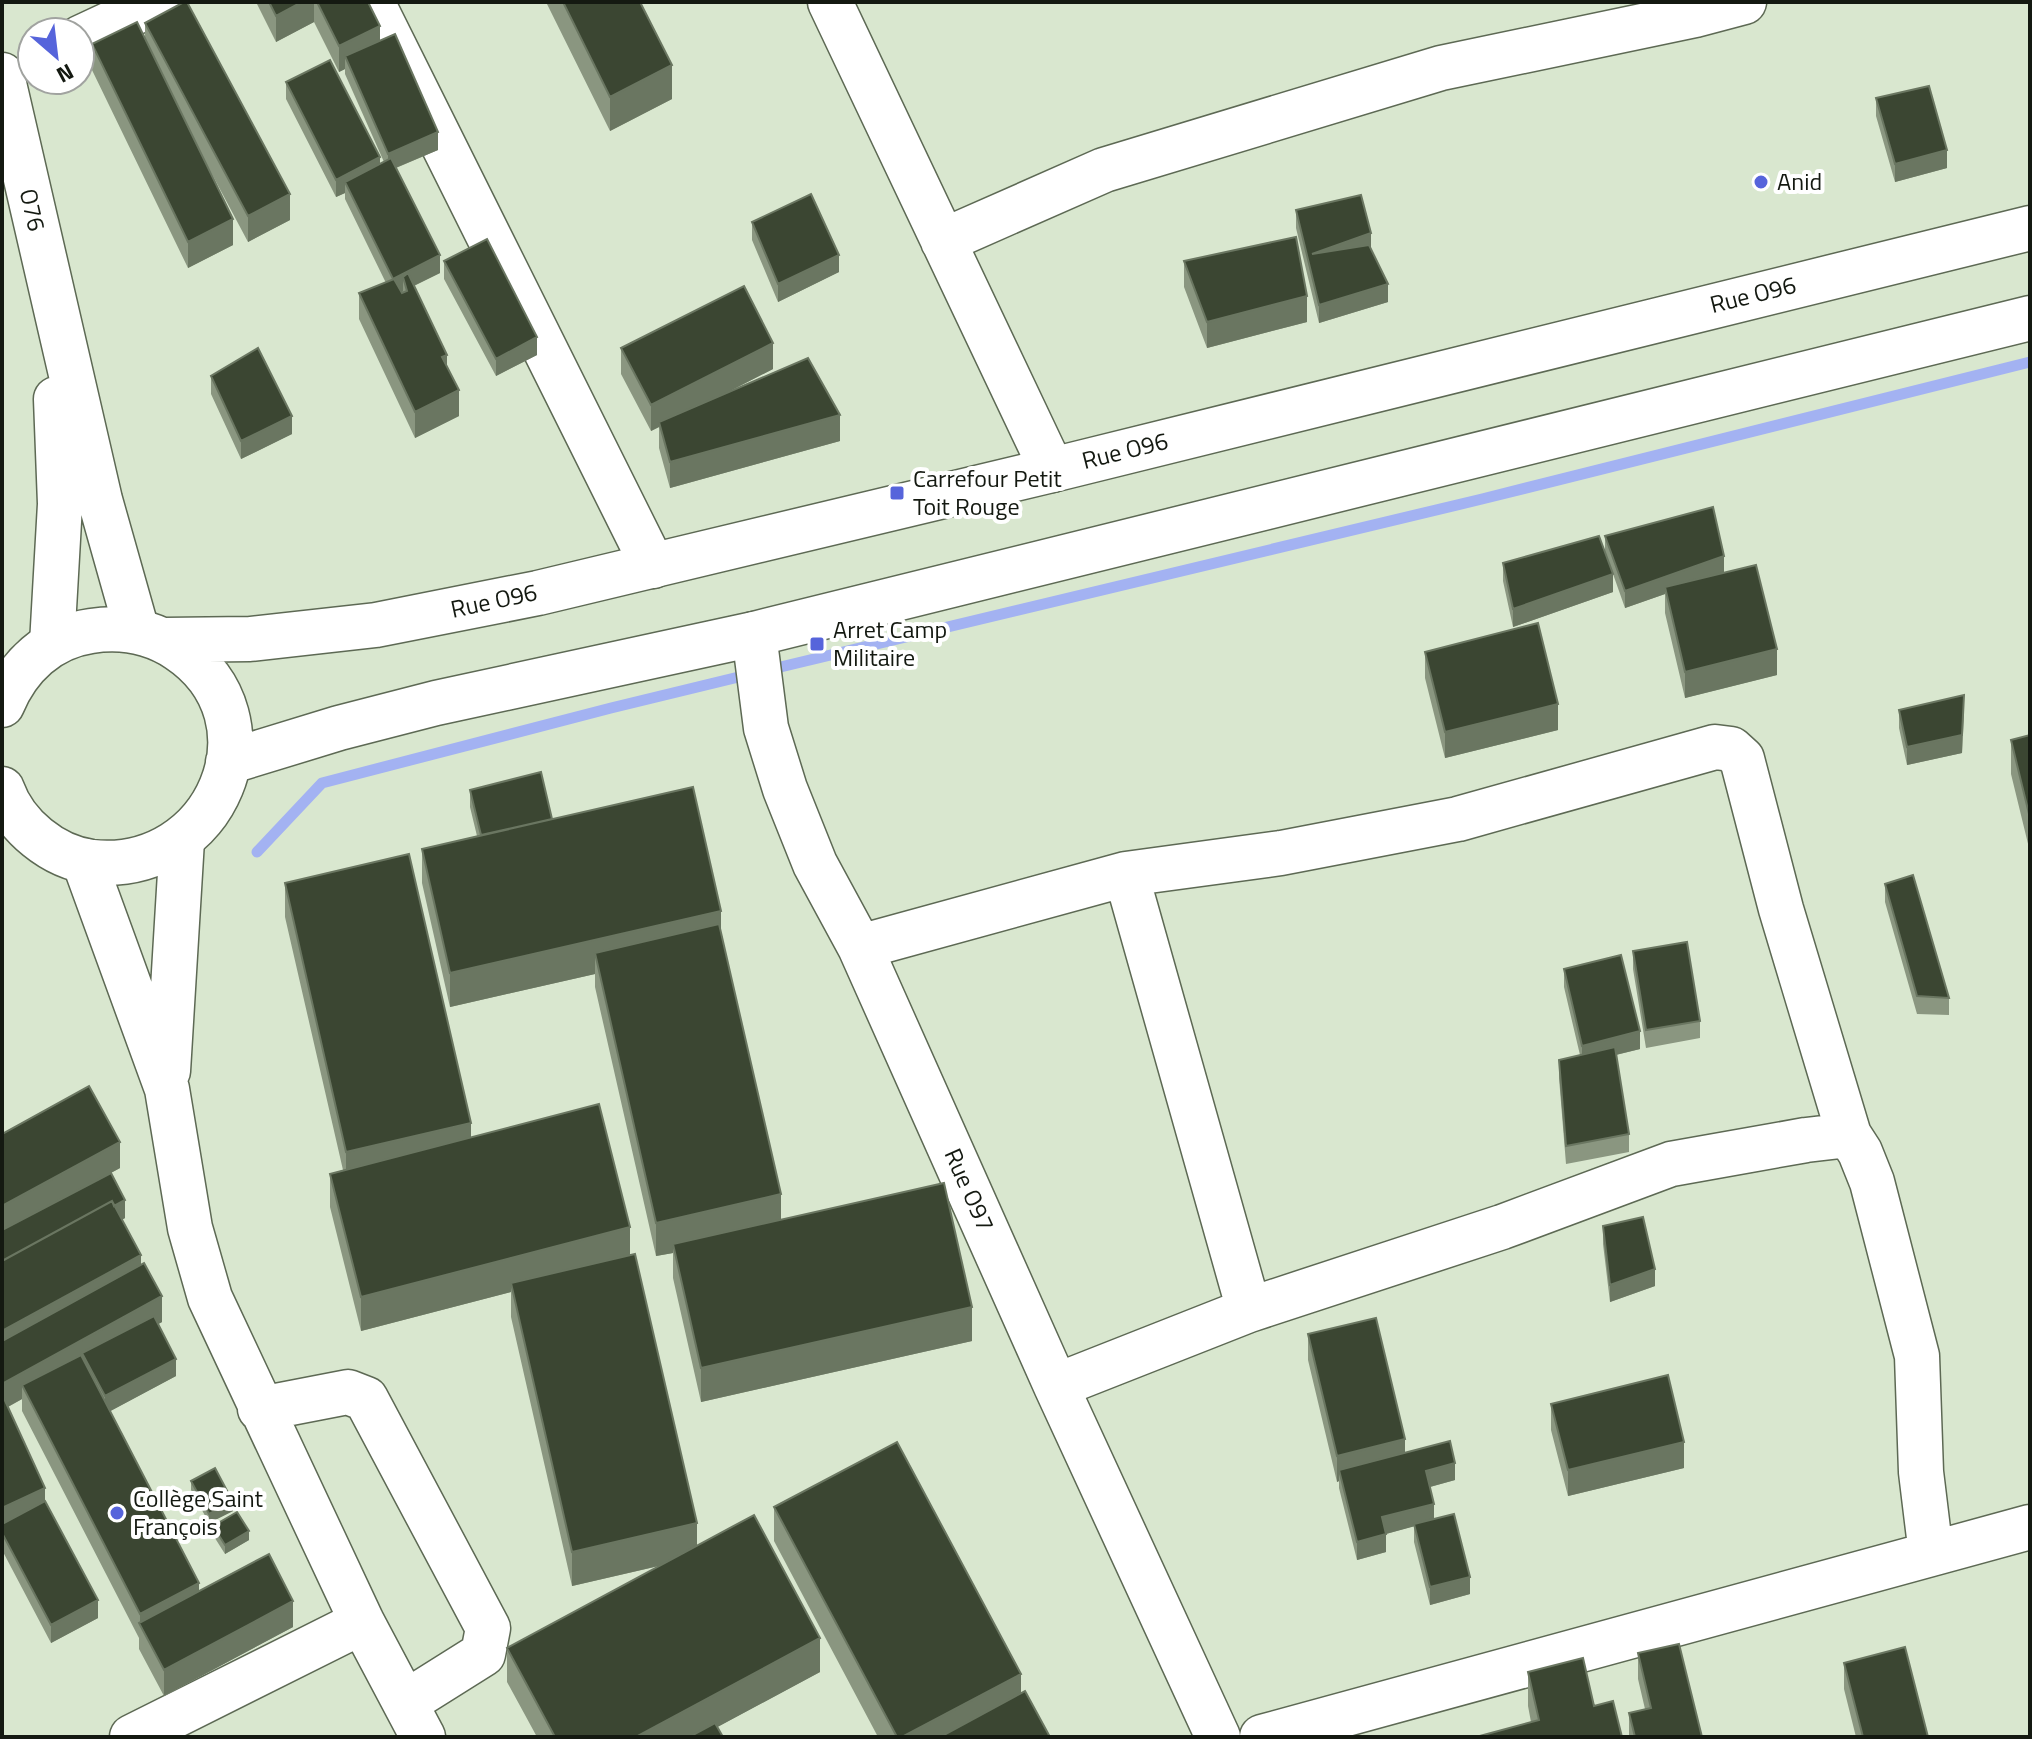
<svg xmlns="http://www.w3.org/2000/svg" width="2032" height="1739" viewBox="0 0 2032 1739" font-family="'Titillium Web',sans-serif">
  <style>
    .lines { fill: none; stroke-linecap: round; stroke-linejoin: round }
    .stream { stroke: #a3b2f2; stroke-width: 11 }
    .minor-casing { stroke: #5d6954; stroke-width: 47 }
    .major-casing { stroke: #5d6954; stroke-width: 47 }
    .minor { stroke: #fff; stroke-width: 44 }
    .major { stroke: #fff; stroke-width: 44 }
    .wall { fill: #8a9680 }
    .shaded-wall { fill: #6a7661 }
    .building { fill: #3b4632; stroke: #6a7661; stroke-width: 2 }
    .poi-dot { fill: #5664db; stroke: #fff; stroke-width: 3 }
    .labels { text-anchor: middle; stroke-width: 8; stroke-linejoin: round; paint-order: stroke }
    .poi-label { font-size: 24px; fill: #141911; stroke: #fff; text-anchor: start }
    .street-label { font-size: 24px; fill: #141911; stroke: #fff }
  </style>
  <rect width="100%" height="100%" fill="#d9e7cf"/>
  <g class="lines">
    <path class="stream" d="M768 670 1482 499 2030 362
      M257 852 322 783 611 708 751 674"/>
    <g class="minor-casing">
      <path id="minor" d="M372 2 653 566
        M830 2 1052 470
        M80 38 157 2
        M2 75 100 500 137 631
        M943 241 1104 170 1441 68 1695 15 1744 2
        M754 634 766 728 785 789 815 864 860 947 1056 1386 1218 1737
        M52 644 60 504 56 399
        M84 861 167 1089 190 1228 210 1298 362 1622 423 1737
        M1126 874 1249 1310
        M860 947 1126 874 1281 853 1458 819 1715 747 1731 749 1742 759 1781 909 1849 1135 1860 1152 1872 1182 1917 1356 1921 1472 1931 1554
        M168 1071 182 840
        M1056 1386 1249 1310 1502 1227 1671 1164 1806 1140 1849 1135
        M260 1409 348 1392 366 1399 488 1628 483 1654 405 1703
        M132 1737 362 1622
        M1262 1737 2030 1527"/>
    </g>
    <g class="major-casing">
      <path id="major" d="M165 640 250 639 376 625 538 593 1052 470 2030 228
        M2 705C18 666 49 637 91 631 123 626 152 632 178 649 283 719 217 875 92 862 53 857 15 826 2 789
        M228 762 339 728 436 703 754 634 2030 318"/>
    </g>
    <use href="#minor" class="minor"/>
    <use href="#major" class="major"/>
  </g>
  <path class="wall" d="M256 2H368L380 41 438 150 396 168 440 273 414 286 447 368 459 416 415 438 359 319V293L386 283 345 199V193L336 197 286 99V82L380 164 384 162 345 74V69L339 72 314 22 276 42Z
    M546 2H640L672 99 610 131Z
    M145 23 290 220 248 242 205 161 233 245 188 268 92 70V44L145 39Z
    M1876 98 1947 168 1895 182 1876 116Z
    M1296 210 1371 250 1388 302 1319 323 1296 228Z
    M752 222 839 272 778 302 752 240Z
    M444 261 537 355 496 376 444 279Z
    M1184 261 1307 322 1207 348 1184 287Z
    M621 348 773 369 728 392 840 441 670 488 659 448V427L651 431 621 374Z
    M211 376 292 434 241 459 211 394Z
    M1605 536 1724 573 1777 675 1685 698 1665 613V594L1625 608 1613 574V592L1513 627 1503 581V563L1605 554Z
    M1425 652 1558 730 1445 758 1425 678Z
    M1899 710 1964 713 1962 753 1907 765 1899 728Z
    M2030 735V852L2011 774V740Z
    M470 790 552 819 721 934 781 1220 972 1341 701 1402 673 1278V1253L656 1256 595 987V974L450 1007 422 883V849L477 836 470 807Z
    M285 883 471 1137 630 1255 697 1546 820 1672 717 1727 723 1737H537L507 1682V1648L659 1566 572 1586 511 1317V1292L361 1331 330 1207V1174L343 1170 285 917Z
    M1885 884 1949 998V1015L1917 1014 1885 902Z
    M1633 951 1700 1021V1038L1646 1048 1633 969Z
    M1564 969 1640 1049 1616 1055 1629 1134V1152L1566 1164 1559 1078V1060L1580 1055 1564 987Z
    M2 1134 120 1168 77 1191 125 1218 122 1220 141 1264 162 1322 158 1324 176 1376 110 1411 199 1591 293 1627 164 1696 139 1649V1638L22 1411V1399L8 1407 45 1502 98 1618 51 1643 2 1550Z
    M1603 1226 1655 1286 1610 1302 1603 1244Z
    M1308 1334 1405 1453 1455 1480 1430 1487 1434 1519 1470 1594 1430 1605 1414 1542V1526L1386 1534V1552L1357 1560 1339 1488V1481L1337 1482 1308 1360Z
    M1551 1404 1684 1468 1568 1496 1551 1430Z
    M191 1481 233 1511 209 1523 191 1490Z
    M774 1507 1021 1693 1050 1737H878L774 1541Z
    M213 1526 249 1540 225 1554 213 1535Z
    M1638 1653 1702 1737H1629V1713L1645 1709 1638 1679Z
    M1844 1663 1928 1737H1856L1844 1689Z
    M1528 1672 1594 1706 1531 1722 1528 1706Z"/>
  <path class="shaded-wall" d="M302 2H314V22L276 42V16Z
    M380 26V52L345 56V69L339 72V46Z
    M672 65V99L610 131V97Z
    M438 132V150L388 171V154Z
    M1947 150V168L1895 182V164Z
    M380 157V175L345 182V193L336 197V180Z
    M290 194V220L248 242V216Z
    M233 219V245L188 268V242Z
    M1371 233V250L1312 254Z
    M440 255V273L407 289 403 277V291L393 296V279Z
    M839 255V272L778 302V284Z
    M1388 284V302L1319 323V305Z
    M1307 296V322L1207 348V322Z
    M537 337V355L496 376V359Z
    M773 343V369L660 427 659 422V427L651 431V405Z
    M447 355V381L442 357Z
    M459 390V416L415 438V412Z
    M840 415V441L670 488V462Z
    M292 416V434L241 459V441Z
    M1724 556V574L1665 587V594L1625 608V591Z
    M1613 574V592L1513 627V609Z
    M1777 649V675L1685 698V672Z
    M1964 695 1962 753 1907 765V747Z
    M1558 704V730L1445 758V732Z
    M721 911V945L595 953V974L450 1007V973Z
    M1640 1031V1049L1582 1063V1046Z
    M471 1123V1157L346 1186V1152Z
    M120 1142V1168L2 1232V1206Z
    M781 1194V1228L673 1244V1253L656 1256V1223Z
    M125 1200V1218L2 1283V1265Z
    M630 1227V1261L511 1283V1292L361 1331V1297Z
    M141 1255V1281L2 1357V1331Z
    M1655 1269V1286L1610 1302V1285Z
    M162 1296V1322L87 1363 82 1353V1366L22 1385V1399L2 1410V1384Z
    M972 1307V1341L701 1402V1368Z
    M176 1359V1376L105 1414V1396Z
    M1405 1439V1465L1339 1470V1481L1337 1482V1456Z
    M1684 1442V1468L1568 1496V1470Z
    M1455 1463V1480L1426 1488V1471Z
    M45 1488V1514L2 1533V1508Z
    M233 1502V1511L209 1523V1514Z
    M1434 1504V1521L1382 1535V1517Z
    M697 1523V1557L572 1586V1552Z
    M249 1531V1540L225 1554V1545Z
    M1386 1534V1552L1357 1560V1542Z
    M1470 1577V1594L1430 1605V1587Z
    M199 1583V1609L140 1625V1614Z
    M98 1600V1618L51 1643V1625Z
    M293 1601V1627L164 1696V1670Z
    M820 1638V1672L699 1737H636Z
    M1021 1674V1707L966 1737H902Z"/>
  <path class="building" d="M184 2H187L290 194 248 216 145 23Z
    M269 2H302L276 16Z
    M317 2H368L380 26 339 46Z
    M563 2H640L672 65 610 97Z
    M137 22 233 219 188 242 92 44Z
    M395 34 438 132 388 154 345 56Z
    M330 60 380 157 336 180 286 82Z
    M1929 86 1947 150 1895 164 1876 98Z
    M391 158 440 255 393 279 345 182Z
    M811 194 839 255 778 284 752 222Z
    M1361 195 1371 233 1312 254 1369 245 1388 284 1319 305 1296 210Z
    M1296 237 1307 296 1207 322 1184 261Z
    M487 239 537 337 496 359 444 261Z
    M408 273 447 355 442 357 459 390 415 412 359 293 394 279 402 293 407 291 403 277Z
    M744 286 773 343 651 405 621 348Z
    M258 348 292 416 241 441 211 376Z
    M808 358 840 415 670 462 659 422Z
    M1713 507 1724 556 1625 591 1605 536Z
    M1599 536 1613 574 1513 609 1503 563Z
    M1756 565 1777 649 1685 672 1665 587Z
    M1538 623 1558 704 1445 732 1425 652Z
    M1964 695 1962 735 1907 747 1899 710Z
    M2030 735V818L2011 740Z
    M541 772 552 819 481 835 470 790Z
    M693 787 721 911 450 973 422 849Z
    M409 854 471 1123 346 1152 285 883Z
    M1913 875 1949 998 1917 996 1885 884Z
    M719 924 781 1194 656 1223 595 953Z
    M1687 942 1700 1021 1646 1030 1633 951Z
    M1621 955 1640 1031 1582 1046 1564 969Z
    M1615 1047 1629 1134 1566 1146 1559 1060Z
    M89 1086 120 1142 2 1206V1134Z
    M599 1104 630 1227 361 1297 330 1174Z
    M111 1173 125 1200 114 1206 112 1201 2 1261V1230Z
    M944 1183 972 1307 701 1368 673 1244Z
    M112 1201 141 1255 2 1331V1261Z
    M1643 1217 1655 1269 1610 1285 1603 1226Z
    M635 1254 697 1523 572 1552 511 1283Z
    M144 1263 162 1296 2 1384V1341Z
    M154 1316 176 1359 105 1396 82 1353Z
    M1376 1318 1405 1439 1337 1456 1308 1334Z
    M81 1355 199 1583 140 1614 22 1385Z
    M1668 1375 1684 1442 1568 1470 1551 1404Z
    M2 1394 45 1488 2 1508Z
    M1450 1441 1455 1463 1426 1471 1434 1504 1382 1517 1386 1534 1357 1542 1339 1470Z
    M897 1442 1021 1674 902 1737H897L774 1507Z
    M215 1468 233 1502 209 1514 191 1481Z
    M45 1501 98 1600 51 1625 2 1533V1524Z
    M237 1512 249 1531 225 1545 213 1526Z
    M1454 1514 1470 1577 1430 1587 1414 1524Z
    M754 1515 820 1638 636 1737H555L507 1648Z
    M269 1554 293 1601 164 1670 139 1623Z
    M1679 1644 1702 1737H1635L1629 1713 1651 1708 1638 1653Z
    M1905 1647 1928 1737H1863L1844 1663Z
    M1583 1658 1594 1706 1613 1701 1622 1737H1476L1539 1720 1528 1672Z
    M1025 1691 1050 1737H940Z
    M715 1723 723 1737H689Z"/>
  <g class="poi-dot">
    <circle cx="1761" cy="182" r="8"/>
    <rect x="889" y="485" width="16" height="16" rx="4"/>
    <rect x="809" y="636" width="16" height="16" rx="4"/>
    <circle cx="117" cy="1513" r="8"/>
  </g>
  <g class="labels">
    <g class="poi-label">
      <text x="1777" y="190">Anid</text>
      <text x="913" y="487">Carrefour Petit<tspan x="913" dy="28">Toit Rouge</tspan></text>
      <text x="833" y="638">Arret Camp<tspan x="833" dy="28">Militaire</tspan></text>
      <text x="133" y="1507">Collège Saint<tspan x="133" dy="28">François</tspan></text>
    </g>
    <g class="street-label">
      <text transform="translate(32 210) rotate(77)" y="8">O76</text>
      <text transform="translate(1753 295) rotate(-14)" y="8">Rue O96</text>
      <text transform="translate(1125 451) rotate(-14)" y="8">Rue O96</text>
      <text transform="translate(494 601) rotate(-12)" y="8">Rue O96</text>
      <text transform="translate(969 1190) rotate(66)" y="8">Rue O97</text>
    </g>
  </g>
  <rect width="2032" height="1739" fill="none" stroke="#141911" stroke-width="8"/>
  <g transform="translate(56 56) rotate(152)"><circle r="38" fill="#ffffff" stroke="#a1a3a0" stroke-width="2"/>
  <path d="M0-6L14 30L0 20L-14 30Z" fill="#5664db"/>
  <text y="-12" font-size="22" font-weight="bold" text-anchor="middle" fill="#141911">N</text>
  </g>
</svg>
